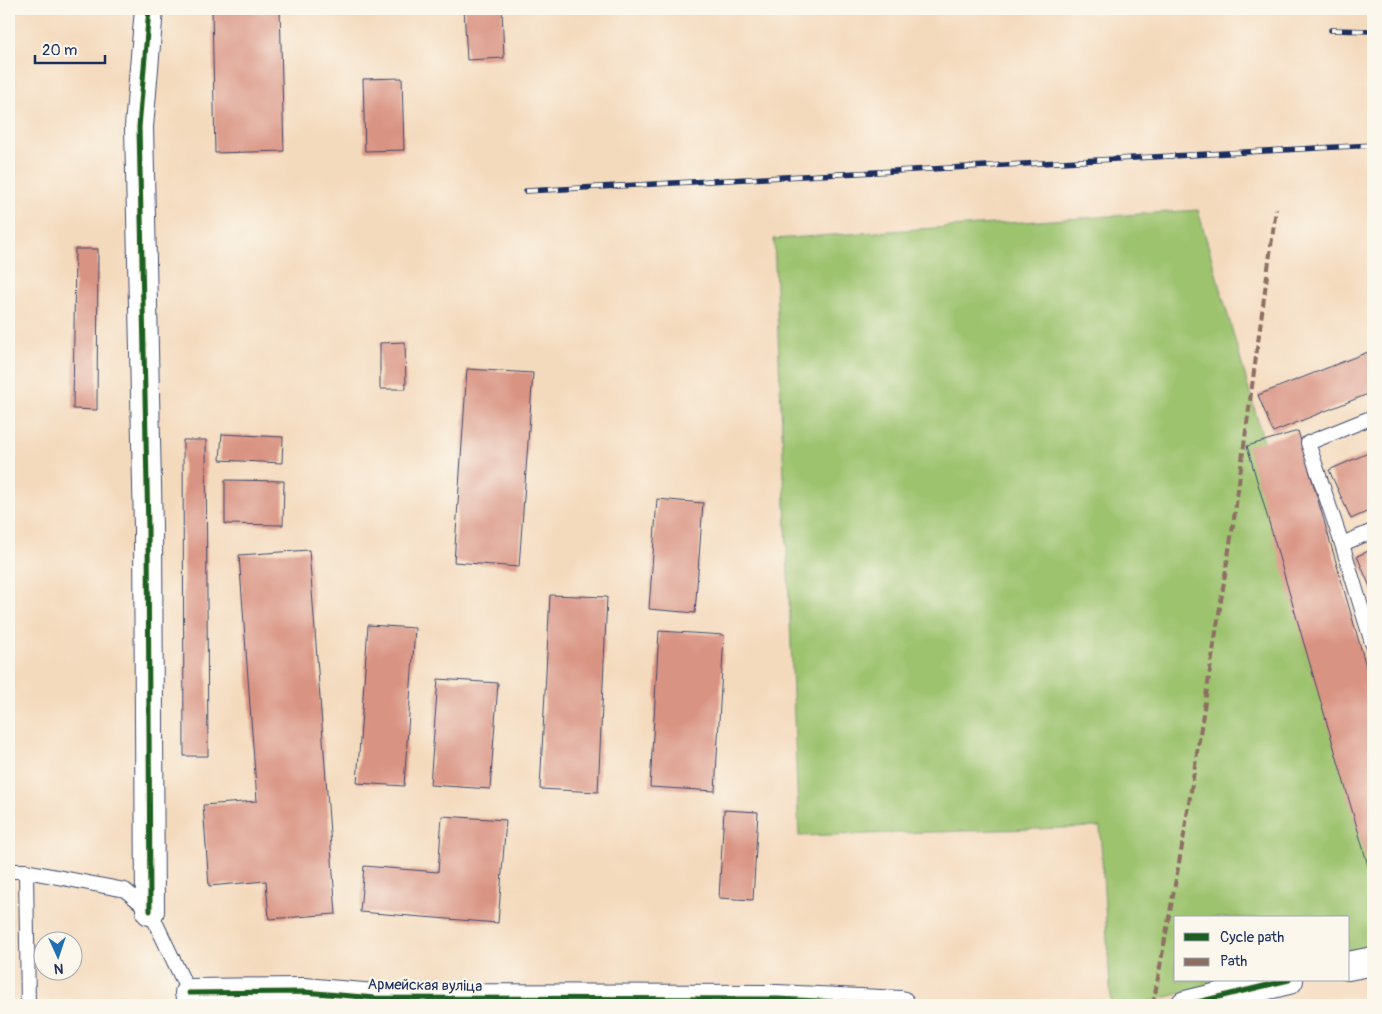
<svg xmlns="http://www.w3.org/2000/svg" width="1382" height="1014" viewBox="0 0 1382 1014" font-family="Pangolin,sans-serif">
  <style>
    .green { fill: #9dc36e; stroke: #5c7966 }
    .building { fill: #d99382 }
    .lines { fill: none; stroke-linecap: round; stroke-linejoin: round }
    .service-casing { stroke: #3c496c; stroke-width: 16 }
    .minor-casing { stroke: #3c496c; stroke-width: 30 }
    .service { stroke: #fff; stroke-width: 14 }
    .minor { stroke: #fff; stroke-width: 28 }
    .rail-casing { stroke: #1b2f5e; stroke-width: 5.5 }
    .rail { stroke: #fbf7ec; stroke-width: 4; stroke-dasharray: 11; stroke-linecap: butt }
    .quiet { stroke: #8d6e63; stroke-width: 4; stroke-dasharray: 8 4; stroke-linecap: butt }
    .cycleway-casing { stroke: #fbf7ec; stroke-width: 8 }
    .cycleway { stroke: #1b5e20; stroke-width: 5 }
    .labels { text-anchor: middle; stroke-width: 4.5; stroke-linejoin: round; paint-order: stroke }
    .street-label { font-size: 15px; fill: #1b2f5e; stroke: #fbf7ec }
  </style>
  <rect width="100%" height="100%" fill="#fbf7ec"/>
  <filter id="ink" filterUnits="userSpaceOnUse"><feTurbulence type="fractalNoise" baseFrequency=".02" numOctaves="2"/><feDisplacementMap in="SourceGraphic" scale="10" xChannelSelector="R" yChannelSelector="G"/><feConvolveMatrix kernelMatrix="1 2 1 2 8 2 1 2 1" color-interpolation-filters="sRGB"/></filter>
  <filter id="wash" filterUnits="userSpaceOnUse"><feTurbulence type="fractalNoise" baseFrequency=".0096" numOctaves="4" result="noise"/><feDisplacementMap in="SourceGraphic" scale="20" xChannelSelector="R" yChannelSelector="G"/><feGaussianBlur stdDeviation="1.12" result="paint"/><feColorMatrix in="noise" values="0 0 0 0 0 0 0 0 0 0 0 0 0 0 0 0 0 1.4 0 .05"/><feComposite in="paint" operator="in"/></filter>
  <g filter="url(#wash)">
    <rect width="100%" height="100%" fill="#f4dabd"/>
    <path class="green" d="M1198 210 1373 826V945L1348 952V918H1176V980H1235L1143 1003H1111L1100 827 799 836 774 239Z"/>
    <g id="blocks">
      <path class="building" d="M212 9H280L284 151 215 153Z
        M464 9H502L504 58 467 60Z
        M402 78 404 150 365 151 363 79Z
        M75 249H98L97 410 73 409Z
        M405 342 406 389H380V343Z
        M1373 350V392L1273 432 1258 395Z
        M467 369 533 373 519 567 454 562Z
        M1298 431 1373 690V875L1371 876 1247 446Z
        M222 434 283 437 282 463 220 460Z
        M183 440H206L208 756H184Z
        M1373 451V509L1351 519 1329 470Z
        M225 480 284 481 283 525 225 524Z
        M657 499 703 503 695 613 649 609Z
        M1373 549V594L1357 556Z
        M309 550 336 914 269 919 266 881 209 886 203 805 257 801 239 555Z
        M550 595 607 597 598 792 540 789Z
        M368 625 415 628 404 786 357 783Z
        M659 631 724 635 715 791 650 787Z
        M438 679 498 683 490 789 430 785Z
        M724 810 758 812 753 900 719 898Z
        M442 816 506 820 498 923 360 912 364 866 438 872Z"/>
    </g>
  </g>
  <g filter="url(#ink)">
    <use href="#blocks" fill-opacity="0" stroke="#3c496c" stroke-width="1"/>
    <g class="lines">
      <g class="service-casing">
        <path id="service" d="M1373 417 1308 443 1342 544 1373 646
          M1342 544 1373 531
          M9 871H26L125 890 150 911 189 993V997
          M26 871 28 1005"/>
      </g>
      <g class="minor-casing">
        <path id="minor" d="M149 9 139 127 148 529 150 911
          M1348 966 1373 961
          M189 993 304 992 375 998 777 999 901 1005
          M1185 1005 1289 980"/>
      </g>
      <use href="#service" class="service"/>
      <use href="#minor" class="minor"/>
      <g class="rail-casing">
        <path id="rail" d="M1331 30 1373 31
          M526 191 1373 145"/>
      </g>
      <use href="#rail" class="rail"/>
      <path class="quiet" d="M1153 1005 1184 835 1235 512 1276 209"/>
      <g class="cycleway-casing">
        <path id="cycleway" d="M149 9 139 127 148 529 150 911
          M189 993 304 992 375 998 777 999 901 1005
          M1185 1005 1289 980"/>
      </g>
      <use href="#cycleway" class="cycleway"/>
    </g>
  </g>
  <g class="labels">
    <g class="street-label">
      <text transform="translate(425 985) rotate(1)" y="5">Армейская вуліца</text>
    </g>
  </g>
  <rect width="1382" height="1014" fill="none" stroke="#fbf7ec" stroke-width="30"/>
  <rect x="1174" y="916" width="175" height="65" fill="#fbf7ec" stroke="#a1a7b3"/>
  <rect x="1184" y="933" width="25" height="8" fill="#1b5e20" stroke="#a1a7b3"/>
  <text x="1220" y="942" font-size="15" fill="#1b2f5e">Cycle path</text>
  <rect x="1184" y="958" width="25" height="8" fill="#8d6e63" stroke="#a1a7b3"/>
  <text x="1220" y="966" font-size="15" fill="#1b2f5e">Path</text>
  <g transform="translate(58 956) rotate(177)"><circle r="24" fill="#fbf7ec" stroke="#a1a7b3"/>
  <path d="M0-4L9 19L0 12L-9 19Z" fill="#1f6fb2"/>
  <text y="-8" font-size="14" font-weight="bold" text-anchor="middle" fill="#1b2f5e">N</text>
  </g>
  <path d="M35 55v8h70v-8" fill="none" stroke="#1b2f5e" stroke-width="2.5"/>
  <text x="42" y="55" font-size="15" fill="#1b2f5e" stroke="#fbf7ec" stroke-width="4" paint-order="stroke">20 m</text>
</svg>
